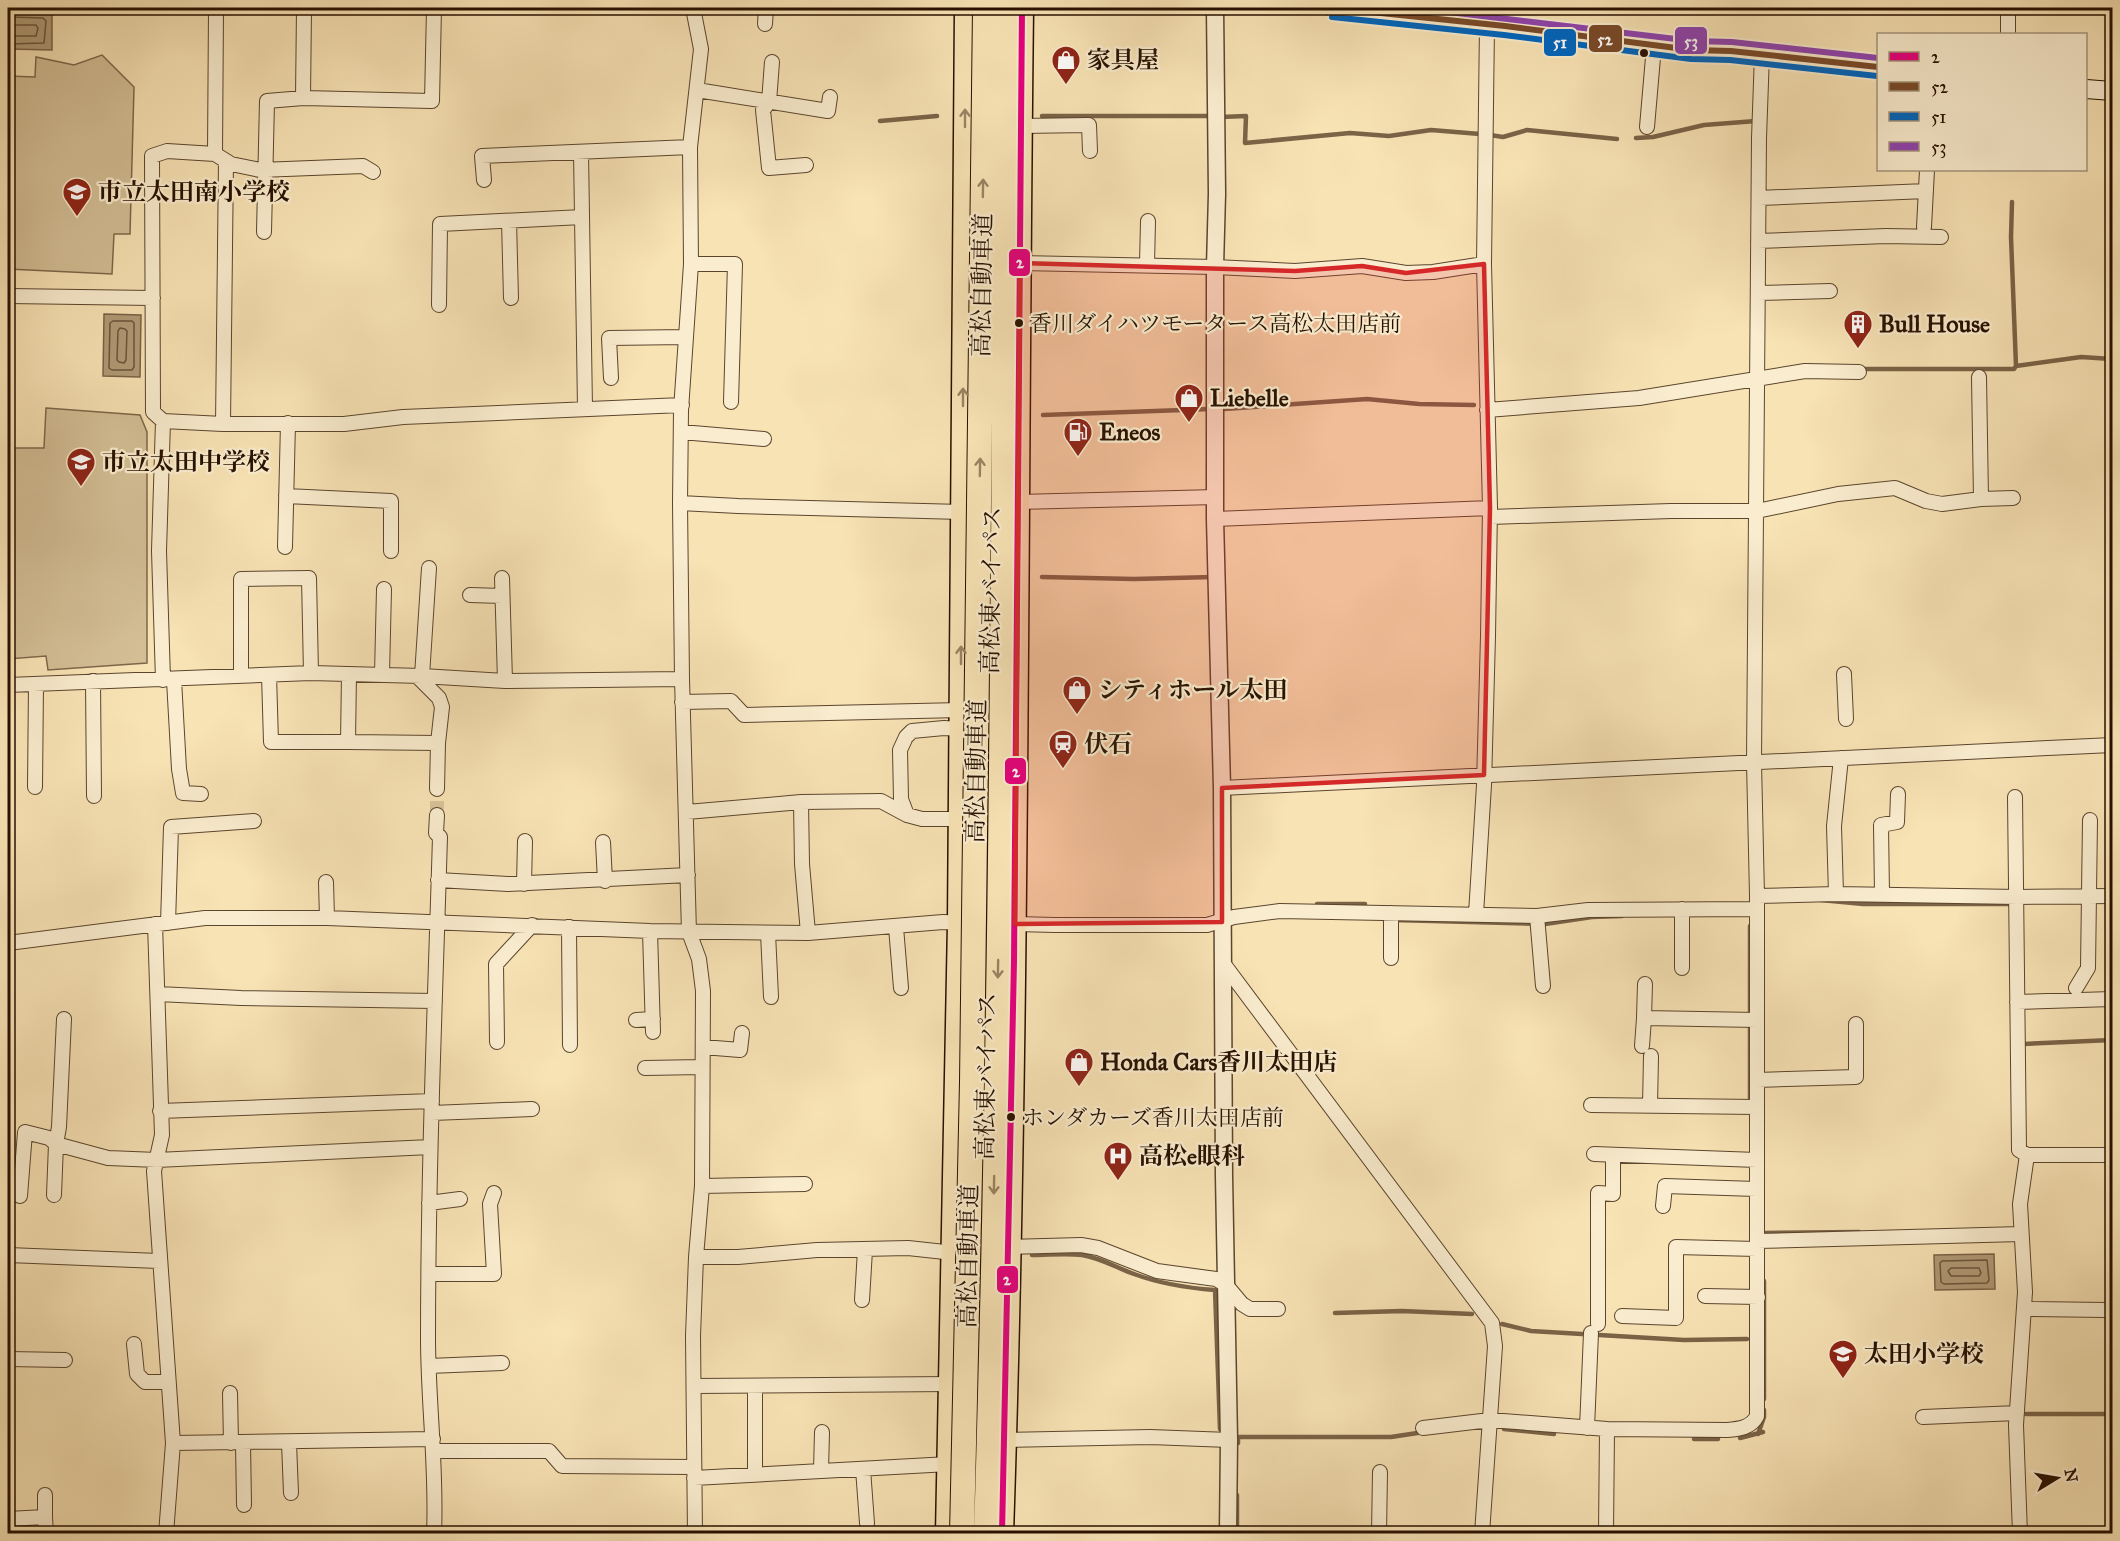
<svg xmlns="http://www.w3.org/2000/svg" width="2120" height="1541" viewBox="0 0 2120 1541" font-family="'IM FELL Great Primer','Noto Serif JP',serif">
  <style>
    .green { fill: #d4bf96; stroke: #7e684b; stroke-width: 1.5 }
    .water { fill: #b19b77; stroke: #7a6347; stroke-width: 1.5 }
    .lines { fill: none; stroke-linecap: round; stroke-linejoin: round }
    .shore { stroke: #6c563c; stroke-width: 1.5 }
    .stream { stroke: #7a6347; stroke-width: 4.5 }
    .minor-tunnel { stroke: #d9c39a; stroke-width: 14; stroke-dasharray: 14 7; stroke-linecap: butt }
    .minor-casing { stroke: #5b452d; stroke-width: 16 }
    .tertiary-casing { stroke: #5b452d; stroke-width: 19 }
    .secondary-casing { stroke: #271000; stroke-width: 20 }
    .trunk-casing { stroke: #271000; stroke-width: 25 }
    .minor { stroke: #faedcf; stroke-width: 14 }
    .tertiary { stroke: #faedcf; stroke-width: 16 }
    .secondary { stroke: #faedcf; stroke-width: 18 }
    .trunk { stroke: #f8e3b5; stroke-width: 22 }
    .motorway-bridge-casing { stroke: #271000; stroke-width: 26; stroke-linecap: butt }
    .motorway-bridge { stroke: #f8e3b5; stroke-width: 24 }
    .bus-1-casing { stroke: #faedcf; stroke-width: 10 }
    .bus-2-casing { stroke: #faedcf; stroke-width: 10 }
    .bus-3-casing { stroke: #faedcf; stroke-width: 10 }
    .bus-4-casing { stroke: #faedcf; stroke-width: 10 }
    .bus-1 { stroke: #e5007d; stroke-width: 6 }
    .bus-2 { stroke: #7a4b2a; stroke-width: 6 }
    .bus-3 { stroke: #0065bd; stroke-width: 6 }
    .bus-4 { stroke: #8e44ad; stroke-width: 6 }
    .oneway { stroke: #9a8464 }
    .marked { fill: #d62828; fill-opacity: 0.2; stroke: #d62828; stroke-width: 4.5; stroke-linejoin: round }
    .bus-dot { fill: #271000; stroke: #faedcf; stroke-width: 2 }
    .labels { text-anchor: middle; stroke-width: 4.5; stroke-linejoin: round; paint-order: stroke }
    .bus-label { font-size: 22px; fill: #271000; stroke: #faedcf; text-anchor: start }
    .poi-label { font-size: 24px; font-weight: bold; fill: #271000; stroke: #faedcf; text-anchor: start }
    .street-label { font-size: 24px; fill: #271000; stroke: #faedcf }
    .line-badge { stroke: #faedcf; stroke-width: 2 }
    .badge-label { font-size: 16px; text-anchor: middle; font-weight: bold; fill: #fff }
  </style>
  <rect width="100%" height="100%" fill="#f8e3b5"/>
  <filter id="stains"><feTurbulence type="fractalNoise" baseFrequency=".00333" numOctaves="4"/><feColorMatrix values="0 0 0 0 .2 0 0 0 0 .09 0 0 0 0 .02 0 0 0 .5 -.17"/></filter>
  <radialGradient id="worn" r=".72"><stop offset=".6" stop-color="#630" stop-opacity="0"/><stop offset="1" stop-color="#630" stop-opacity=".3"/></radialGradient>
  <path class="green" d="M102 55 134 87 130 234H114L112 274 8 269V76L35 77 36 57 74 65Z
    M46 408 140 415 147 432V663L48 670 46 656 8 659V448H44Z"/>
  <path class="water" d="M8 12H52V50L8 49Z
    M104 314 141 315 140 377 103 376Z
    M1994 1254 1995 1289 1935 1290 1934 1255Z"/>
  <g class="lines">
    <path class="shore" d="M8 17 43 18 46 21 44 43 8 44
      M8 25H36L38 28 36 36H8
      M113 321H132L134 323V367L132 370H112L109 368 110 323Z
      M120 328 125 329 127 331 126 360 124 363 119 362 117 360 118 331Z
      M1987 1260 1989 1280 1987 1283 1944 1284 1941 1282 1940 1263 1942 1261Z
      M1951 1268H1979L1981 1273 1979 1276H1951L1948 1271Z"/>
    <path class="stream" d="M1042 116H1210
      M1221 117 1246 116 1245 143 1350 133 1389 136 1431 130 1480 134
      M880 121 937 116
      M1490 135 1503 137 1527 130 1617 139
      M1636 138 1653 137 1704 125 1756 121
      M2012 202 2011 237 2016 366
      M1860 369H2014L2016 366 2081 357 2112 359
      M1224 409 1367 399 1419 404 1474 405
      M1043 415 1211 409
      M1042 577 1134 579 1213 577
      M1821 900 1863 904H2009
      M1317 904H1365
      M1394 920 1545 924 1592 917 1622 916
      M1750 926V1099
      M2023 1047V1044L2112 1040
      M1763 1237V1233L1859 1232
      M1032 1255C1048 1255 1066 1253 1082 1255 1101 1258 1117 1268 1134 1274 1161 1284 1187 1288 1215 1290L1220 1429
      M1764 1281V1399
      M1335 1313 1402 1311 1472 1314
      M1502 1324 1531 1331 1684 1340 1747 1339
      M2026 1414H2112
      M1504 1429 1554 1434
      M1758 1434 1764 1417V1410
      M1740 1438 1763 1432
      M1694 1439H1718
      M1238 1443V1437H1391L1424 1432
      M1237 1534V1495"/>
    <path class="minor-tunnel" d="M437 815V789"/>
    <g class="minor-casing">
      <path id="minor" d="M693 8 701 49 690 147 691 264 681 410 680 503 682 679 689 932 699 959 703 991 702 1186 696 1257 693 1336 695 1534
        M765 24 766 8
        M2008 34V8
        M772 62 769 102 763 110 769 168 806 165
        M697 90 828 111 830 97
        M303 98 432 101 434 8
        M1021 126 1089 125 1090 151
        M1647 127 1654 46
        M581 152 585 408
        M215 154 216 8
        M484 180 482 156 690 147
        M1759 198 1926 191
        M509 221 511 298
        M1924 227 1927 170
        M264 232 267 101 303 98 304 8
        M1758 241 1886 236 1941 237
        M1020 263 1215 267 1295 271 1362 266 1406 273 1433 272 1484 264
        M691 264H735L731 402
        M1147 265 1148 221
        M1758 293 1830 291
        M8 296 153 298
        M439 305 440 224 582 217
        M1979 377 1981 499
        M611 378 609 338 686 337
        M1487 410 1639 398 1805 371 1859 372
        M163 421 153 412 152 156 167 151 215 154 231 164 260 170 363 166 373 172
        M223 424 226 161
        M681 432 764 439
        M286 496 391 501V551
        M1018 502 1216 497
        M680 503 738 506 962 512
        M1490 517 1671 511H1757L1838 494 1895 488 1926 501 1942 504 1981 499 2013 498
        M1215 519 1490 508
        M285 547 288 423
        M502 578 505 681
        M470 595 502 596
        M382 674 384 589
        M1844 674 1846 719
        M269 675 271 742H348L349 674
        M241 676V579L309 578 311 673
        M417 676 439 698 442 707 438 743 437 789
        M422 676 429 568
        M163 680 159 551 163 421 223 424H344L403 417 682 405
        M174 680 179 769 183 793 201 794
        M93 681 94 796
        M8 685 311 673 422 676 505 681 682 679
        M682 702 731 701 744 715 961 710
        M348 742 438 743
        M35 787 36 684
        M1222 788 2112 745
        M2015 797 2019 1150 2027 1155
        M801 802 802 864 808 933
        M687 812 801 802 881 801 907 815 922 819H960
        M907 815 901 799 900 750 906 737 912 731 944 728 961 729
        M603 842 605 881
        M438 880 508 884 688 875
        M326 882 327 918
        M524 884 525 841
        M1836 894 1834 826 1841 758
        M1882 894 1881 825 1897 822 1898 794
        M1757 896 1836 894 2018 897 2112 896
        M1682 909V968
        M1476 914 1484 785 1488 636 1490 508 1484 264 1487 25
        M1537 916 1543 986
        M168 923 171 827 254 821
        M155 924 162 1135 154 1171 173 1443 433 1439
        M569 927 570 1045
        M896 927 901 988
        M650 931 653 1032
        M768 933 771 997
        M8 943 205 918H327L650 931 808 933 943 922 1055 925H1207L1234 917 1280 911 1537 916 1588 910 1756 909
        M1391 958V913
        M1223 963 1492 1323 1495 1346 1482 1534
        M1645 984 1644 1018 1757 1020
        M2076 988 2088 968 2090 820
        M158 994 241 998 435 1001
        M2017 1002 2112 999
        M64 1019 59 1127 56 1144 108 1158 157 1160 430 1147
        M636 1020 653 1019
        M497 1042 496 964 532 925
        M1642 1046 1644 1018
        M703 1047 740 1050 742 1033
        M645 1068 702 1067
        M1757 1080 1856 1077V1024
        M1591 1105 1757 1107
        M1650 1106 1651 1056
        M160 1111 432 1101
        M432 1113 532 1109
        M1594 1154 1757 1160
        M702 1186 805 1184
        M20 1196 25 1132 49 1138 56 1144 54 1195
        M429 1203 460 1199
        M1663 1206 1665 1186 1756 1189
        M1757 1241 2021 1234
        M1010 1247 1081 1245 1098 1248 1157 1271 1216 1279 1226 1285 1242 1304 1250 1309H1278
        M8 1255 159 1261
        M696 1257H738L817 1250 908 1248 954 1253
        M429 1274H494L490 1204 494 1193
        M1705 1296 1758 1297
        M862 1300 865 1250
        M2024 1309 2106 1310
        M1622 1316 1676 1318V1247L1757 1249
        M1598 1324V1193L1613 1194V1155
        M134 1344 137 1374 145 1382H168
        M8 1359 65 1360
        M429 1366 502 1363
        M694 1386 951 1384
        M755 1387V1475
        M230 1393 231 1443
        M1923 1417 2017 1413
        M1423 1428 1490 1420 1607 1429 1727 1430C1739 1429 1751 1428 1757 1416V896L1754 762 1759 138 1762 54
        M1587 1428 1591 1333
        M1005 1440 1150 1437 1229 1440
        M243 1443 244 1505
        M289 1443 291 1493
        M433 1451H549L562 1466 694 1467
        M863 1469 867 1523
        M821 1471 822 1432
        M694 1478 949 1464
        M45 1517 46 1534
        M8 1519 45 1517V1495
        M166 1534 173 1443
        M434 1534C437 1468 428 1403 428 1338 428 1171 435 1004 440 837L436 833 437 815
        M1379 1534 1380 1472
        M1606 1534 1607 1429
        M2020 1534 2016 1425 2025 1292 2020 1204 2027 1155H2112"/>
    </g>
    <g class="tertiary-casing">
      <path id="tertiary" d="M1215 8 1217 194 1215 267V519L1222 788 1224 1176 1229 1440 1228 1534"/>
    </g>
    <g class="secondary-casing">
      <path id="secondary" d="M1333 8 1505 26 1630 43 1692 50 1731 51 1878 67
        M2086 89 2112 91"/>
    </g>
    <g class="trunk-casing">
      <path id="trunk" d="M947 1534 959 923 966 8
        M1002 1534C1019 1025 1016 516 1022 8"/>
    </g>
    <use href="#minor" class="minor"/>
    <use href="#tertiary" class="tertiary"/>
    <use href="#secondary" class="secondary"/>
    <use href="#trunk" class="trunk"/>
    <g class="motorway-bridge-casing">
      <path id="motorway-bridge" d="M962 1534 972 1082 985 8
        M986 1534C1002 1025 1003 516 1007 8"/>
    </g>
    <use href="#motorway-bridge" class="motorway-bridge"/>
    <g class="bus-1-casing">
      <path id="bus-1" d="M1002 1534 1014 961 1022 8"/>
    </g>
    <g class="bus-2-casing">
      <path id="bus-2" d="M1333 8 1505 26 1692 50 1731 51 1878 67"/>
    </g>
    <g class="bus-3-casing">
      <path id="bus-3" d="M1332 17 1504 35 1691 59 1730 60 1877 76"/>
    </g>
    <g class="bus-4-casing">
      <path id="bus-4" d="M1415 8 1693 41 1732 42 1878 58"/>
    </g>
    <use href="#bus-1" class="bus-1"/>
    <use href="#bus-2" class="bus-2"/>
    <use href="#bus-3" class="bus-3"/>
    <use href="#bus-4" class="bus-4"/>
  </g>
  <defs><path id="oneway-shaft" d="M-6 0H5M1.5-3L5.5 0L1.5 3" fill="none" stroke-width="1.6" stroke-linecap="round" stroke-linejoin="round" transform="scale(1.5)"/></defs>
  <g class="oneway">
    <use href="#oneway-shaft" transform="translate(965 118) rotate(-90)"/>
    <use href="#oneway-shaft" transform="translate(983 188) rotate(-89)"/>
    <use href="#oneway-shaft" transform="translate(963 397) rotate(-90)"/>
    <use href="#oneway-shaft" transform="translate(980 467) rotate(-89)"/>
    <use href="#oneway-shaft" transform="translate(961 655) rotate(-90)"/>
    <use href="#oneway-shaft" transform="translate(998 969) rotate(91)"/>
    <use href="#oneway-shaft" transform="translate(994 1185) rotate(91)"/>
  </g>
  <path class="marked" d="M1020 263 1295 271 1362 266 1406 273 1484 264 1490 508 1484 775 1222 788V922L1015 924Z"/>
  <defs>
    <g id="shop-pin" transform="scale(1.5)"><path d="M0 17L-7.5 6A9.5 9.5 0 1 1 7.5 6Z" fill="#8f2418" stroke="#faedcf"/><path d="M-5-2.5h2.3a2.7 3.5 0 0 1 5.4 0H5L5.5 6h-11ZM-1.5-2.5h3a1.5 2.3 0 0 0-3 0Z" fill="#fff"/></g>
    <g id="school-pin" transform="scale(1.5)"><path d="M0 17L-7.5 6A9.5 9.5 0 1 1 7.5 6Z" fill="#8f2418" stroke="#faedcf"/><path d="M0-5L7-2L0 1L-7-2ZM-4 1L0 2.5L4 1V4Q0 6-4 4Z" fill="#fff"/></g>
    <g id="building-pin" transform="scale(1.5)"><path d="M0 17L-7.5 6A9.5 9.5 0 1 1 7.5 6Z" fill="#8f2418" stroke="#faedcf"/><path d="M-4-6H4V6H1V3H-1V6H-4ZM-2.5-4.3h1.7v1.8h-1.7ZM.8-4.3h1.7v1.8H.8ZM-2.5-1h1.7V.8h-1.7ZM.8-1h1.7V.8H.8Z" fill="#fff"/></g>
    <g id="fuel-pin" transform="scale(1.5)"><path d="M0 17L-7.5 6A9.5 9.5 0 1 1 7.5 6Z" fill="#8f2418" stroke="#faedcf"/><path d="M-5.5-6h7V0h2V4h1.3V-2.5L3-4.5l.8-.8L6-3V5H2.5V1h-1V6h-7ZM-4.2-4.7v3.2H.2V-4.7Z" fill="#fff"/></g>
    <g id="station-pin" transform="scale(1.5)"><path d="M0 17L-7.5 6A9.5 9.5 0 1 1 7.5 6Z" fill="#8f2418" stroke="#faedcf"/><path d="M-3-6H3Q5-6 5-4V2Q5 4 3 4L4.5 6H3L1.5 4h-3L-3 6H-4.5L-3 4Q-5 4-5 2V-4Q-5-6-3-6ZM-3.5-4v3h7v-3ZM-3.5 1v1.5H-2V1ZM2 1v1.5H3.5V1Z" fill="#fff"/></g>
    <g id="hospital-pin" transform="scale(1.5)"><path d="M0 17L-7.5 6A9.5 9.5 0 1 1 7.5 6Z" fill="#8f2418" stroke="#faedcf"/><path d="M-5-5h3v3.5h4V-5h3V5h-3V1.5h-4V5h-3Z" fill="#fff"/></g>
  </defs>
  <g fill-rule="evenodd">
    <use href="#shop-pin" x="1066" y="60"/>
    <use href="#school-pin" x="77" y="192"/>
    <use href="#building-pin" x="1858" y="324"/>
    <use href="#shop-pin" x="1189" y="398"/>
    <use href="#fuel-pin" x="1078" y="432"/>
    <use href="#school-pin" x="81" y="462"/>
    <use href="#shop-pin" x="1077" y="690"/>
    <use href="#station-pin" x="1063" y="744"/>
    <use href="#shop-pin" x="1079" y="1062"/>
    <use href="#hospital-pin" x="1118" y="1156"/>
    <use href="#school-pin" x="1843" y="1354"/>
  </g>
  <g class="bus-dot">
    <circle cx="1644" cy="53" r="5"/>
    <circle cx="1019" cy="323" r="5"/>
    <circle cx="1011" cy="1117" r="5"/>
  </g>
  <g class="labels">
    <g class="bus-label">
      <text x="1030" y="331">香川ダイハツモータース高松太田店前</text>
      <text x="1022" y="1125">ホンダカーズ香川太田店前</text>
    </g>
    <g class="poi-label">
      <text x="1087" y="68">家具屋</text>
      <text x="98" y="200">市立太田南小学校</text>
      <text x="1879" y="332">Bull House</text>
      <text x="1210" y="406">Liebelle</text>
      <text x="1099" y="440">Eneos</text>
      <text x="102" y="470">市立太田中学校</text>
      <text x="1098" y="698">シティホール太田</text>
      <text x="1084" y="752">伏石</text>
      <text x="1100" y="1070">Honda Cars香川太田店</text>
      <text x="1139" y="1164">高松e眼科</text>
      <text x="1864" y="1362">太田小学校</text>
    </g>
    <g class="street-label">
      <text transform="translate(982 285) rotate(-89)" y="8">高松自動車道</text>
      <text transform="translate(991 590) rotate(-89)" y="8">高松東バイパス</text>
      <text transform="translate(976 771) rotate(-89)" y="8">高松自動車道</text>
      <text transform="translate(986 1076) rotate(-89)" y="8">高松東バイパス</text>
      <text transform="translate(968 1256) rotate(-89)" y="8">高松自動車道</text>
    </g>
  </g>
  <g class="line-badge">
    <rect x="1588" y="24" width="35" height="29" rx="6" fill="#7a4b2a"/>
    <rect x="1674" y="26" width="34" height="29" rx="6" fill="#8e44ad"/>
    <rect x="1543" y="28" width="34" height="29" rx="6" fill="#0065bd"/>
    <rect x="1008" y="248" width="23" height="29" rx="6" fill="#e5007d"/>
    <rect x="1004" y="757" width="23" height="28" rx="6" fill="#e5007d"/>
    <rect x="996" y="1265" width="23" height="29" rx="6" fill="#e5007d"/>
  </g>
  <g class="badge-label">
    <text x="1605" y="45">52</text>
    <text x="1691" y="47">53</text>
    <text x="1560" y="48">51</text>
    <text x="1020" y="268">2</text>
    <text x="1016" y="777">2</text>
    <text x="1007" y="1285">2</text>
  </g>
  <rect width="2120" height="1541" fill="none" stroke="#f8e3b5" stroke-width="30"/>
  <rect x="9" y="9" width="2102" height="1523" fill="none" stroke="#271000" stroke-width="3"/>
  <rect x="15" y="15" width="2090" height="1511" fill="none" stroke="#271000" stroke-width="1.5"/>
  <rect x="1877" y="33" width="210" height="138" fill="#faedcf" stroke="#a6957c" stroke-width="1.5"/>
  <rect x="1889" y="52" width="30" height="9" fill="#e5007d" stroke="#a6957c" stroke-width="1.5"/>
  <text x="1931" y="63" font-size="18" fill="#271000">2</text>
  <rect x="1889" y="82" width="30" height="9" fill="#7a4b2a" stroke="#a6957c" stroke-width="1.5"/>
  <text x="1931" y="93" font-size="18" fill="#271000">52</text>
  <rect x="1889" y="112" width="30" height="9" fill="#0065bd" stroke="#a6957c" stroke-width="1.5"/>
  <text x="1931" y="123" font-size="18" fill="#271000">51</text>
  <rect x="1889" y="142" width="30" height="9" fill="#8e44ad" stroke="#a6957c" stroke-width="1.5"/>
  <text x="1931" y="153" font-size="18" fill="#271000">53</text>
  <g transform="translate(2057 1478) rotate(79)" stroke="#faedcf" stroke-width="4.5" paint-order="stroke">
  <path d="M0-4.5L10 22L0 15L-10 22Z" fill="#271000"/>
  <text y="-9" font-size="16" font-weight="bold" text-anchor="middle" fill="#271000">N</text>
  </g>
  <rect width="100%" height="100%" filter="url(#stains)"/>
  <rect width="100%" height="100%" fill="url(#worn)"/>
</svg>
